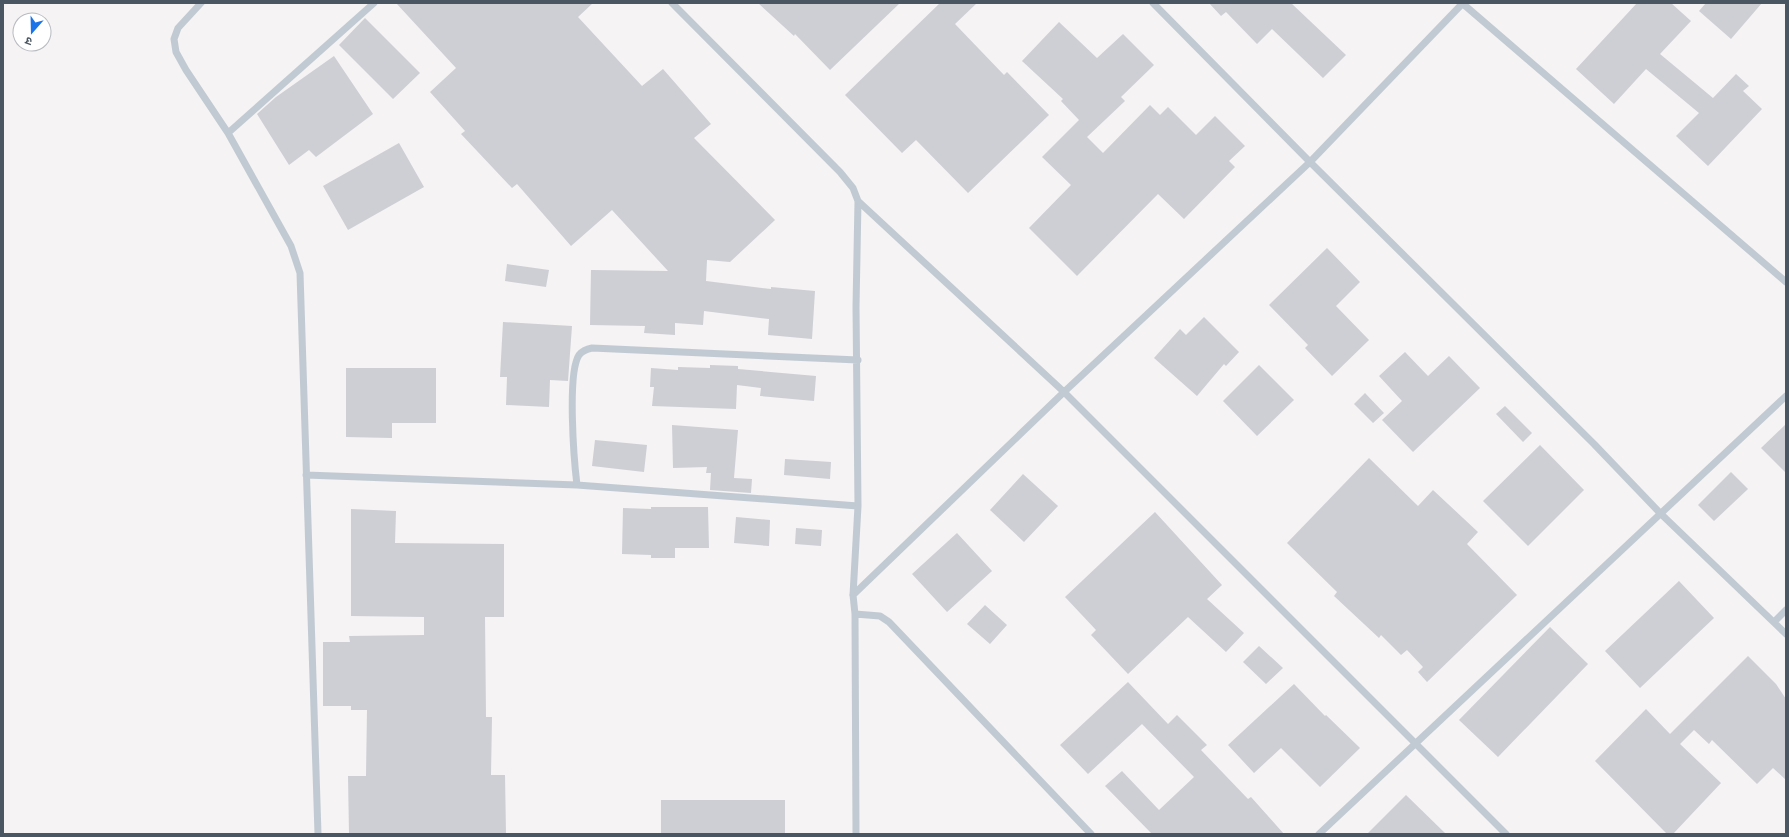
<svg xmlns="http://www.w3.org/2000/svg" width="1789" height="837" viewBox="0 0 1789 837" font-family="'Golos Text','Noto Sans Devanagari',sans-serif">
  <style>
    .building { fill: #cdcfd5 }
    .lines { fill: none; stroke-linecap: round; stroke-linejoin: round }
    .lane { stroke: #c1cad2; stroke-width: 7 }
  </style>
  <rect width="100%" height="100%" fill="#f5f3f3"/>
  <path class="building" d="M396 3H593L578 17 642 86 663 69 711 124 694 138 775 220 730 262 707 260 706 281 771 289V287L815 291 812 339 768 335 769 319 704 311 703 325 675 323V335L644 333 645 326 590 325 591 270 668 271 612 210 571 246 517 184 512 188 461 134 465 131 430 92 456 68Z
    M758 3H900L830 70 795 34 794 36Z
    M940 3H977L955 24 1004 75 1007 72 1049 115 968 193 916 140 902 153 845 95Z
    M1209 3H1291L1346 55 1323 78 1272 29 1257 44 1226 12 1221 16Z
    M1637 3H1671L1691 21 1660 54 1713 98 1736 74 1749 86 1743 91 1762 109 1708 166 1676 136 1699 113 1646 69 1614 104 1576 69Z
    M1706 3H1762L1731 39 1699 11Z
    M365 18 420 73 393 99 339 45Z
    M1059 22 1097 58 1123 34 1154 65 1121 97 1125 101 1087 137 1103 153 1150 105 1160 115 1168 107 1196 135 1215 116 1245 146 1229 161 1235 167 1184 219 1158 194 1077 276 1029 228 1071 185 1042 157 1079 120 1061 101 1063 99 1022 61Z
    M334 56 373 114 316 157 309 150 289 165 257 114 276 97Z
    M399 143 424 187 348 230 323 186Z
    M1327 248 1360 282 1336 306 1369 340 1332 376 1305 348 1308 345 1269 305Z
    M507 264 549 270 546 287 505 281Z
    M1204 317 1239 352 1226 366 1224 364 1197 396 1154 358 1180 329 1186 335Z
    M503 322 572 326 568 381 550 380 549 407 506 405 507 377H500Z
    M1405 352 1428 376 1449 356 1480 388 1413 452 1382 420 1402 401 1379 376Z
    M710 365 738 366V369L816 376 814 401 760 396 761 388 737 385 736 409 652 406 654 387H650L651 368 678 370V367L710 368Z
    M1259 365 1294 400 1257 436 1223 401Z
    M346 368H436V423H392V438L346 437Z
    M1365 393 1384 413 1373 423 1354 404Z
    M1505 406 1532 433 1523 442 1496 414Z
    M1786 424V473L1761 448Z
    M672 425 738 430 734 478 752 479 751 493 710 490 711 473H706L707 467 673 468Z
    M595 440 647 445 644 472 592 466Z
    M1540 445 1584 490 1528 546 1483 501Z
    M1369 458 1418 506 1433 490 1478 532 1467 544 1517 595 1427 682 1418 672 1423 667 1407 650 1401 655 1381 635 1379 638 1334 596 1337 592 1287 543Z
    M785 459 831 462 830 479 784 475Z
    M1731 472 1748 489 1714 521 1698 505Z
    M1023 474 1058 506 1024 542 990 510Z
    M651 507H708L709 548H675V558H651V555L622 554 623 508 651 509Z
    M351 509 396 511 395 543 504 544V617H485L486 717H492L491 775H505L506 834H349L348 776H366L367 710H351V706H323V642H350L349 636 424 635V617L351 616Z
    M1155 512 1222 585 1207 599 1244 633 1226 652 1188 617 1128 674 1091 635 1096 630 1065 597Z
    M736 517 770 520 769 546 734 543Z
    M796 528 822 530 821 546 795 544Z
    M957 533 992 571 947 612 912 574Z
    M1679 581 1714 618 1640 688 1605 651Z
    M985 605 1007 625 990 644 967 624Z
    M1550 627 1588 664 1498 757 1459 720Z
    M1259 646 1283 668 1266 684 1243 662Z
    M1748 656 1776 684 1786 699V780L1773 768 1757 784 1712 740 1709 744 1694 730 1680 744 1721 783 1673 834H1667L1595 761 1646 709 1670 734Z
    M1128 682 1168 724 1177 715 1207 745 1201 750 1248 799 1251 797 1284 834H1152L1105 786 1122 771 1159 810 1194 777 1142 724 1088 774 1060 745Z
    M1294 684 1325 716 1326 715 1360 748 1320 787 1281 748 1254 773 1228 745Z
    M1406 795 1446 834H1367Z
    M661 800H785V834H661Z"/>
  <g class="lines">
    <path class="lane" d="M201 3 178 28 174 39 176 52 186 70 228 133 291 246 300 273 318 834
      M672 3 840 172 853 188 858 201 856 307 858 506 853 595 855 614 856 834
      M1153 3 1310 162 1463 3
      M1462 3 1786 282
      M228 133 374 3
      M858 201 1064 392 1506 834
      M306 475 577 485 858 506
      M577 485C574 461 567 373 579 355 583 350 587 349 592 348L858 360
      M853 595 1064 392 1310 162 1594 444 1661 514 1786 634
      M855 614 880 616 889 622 1091 834
      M1774 622 1786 610
      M1319 834 1786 396"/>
  </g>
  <rect width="1789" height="837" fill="none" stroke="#4a5661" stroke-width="8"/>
  <g transform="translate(32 32) rotate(200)"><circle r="19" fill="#ffffff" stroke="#b7bbc0"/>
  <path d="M0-3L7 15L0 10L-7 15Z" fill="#1a73e8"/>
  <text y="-6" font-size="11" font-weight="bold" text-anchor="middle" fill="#4a5661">उ</text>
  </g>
</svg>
